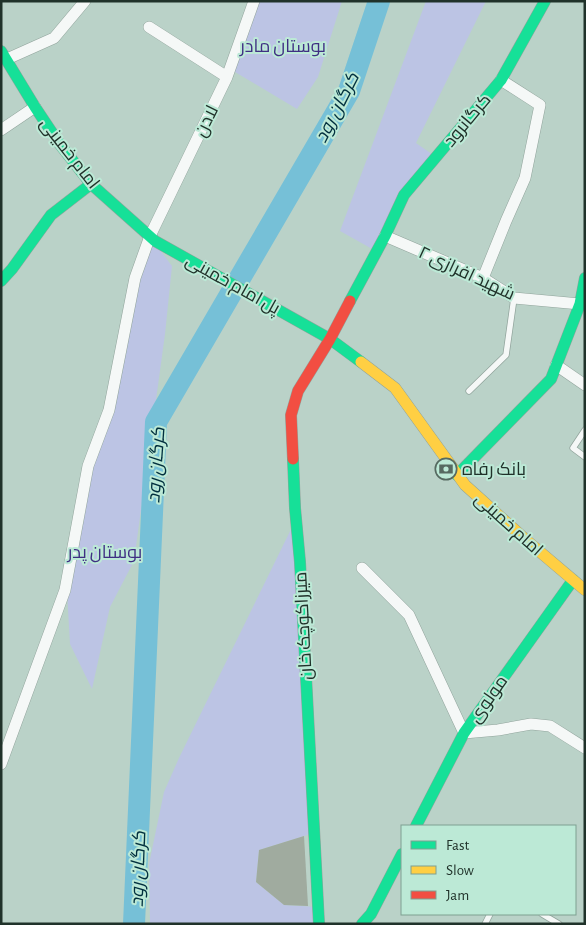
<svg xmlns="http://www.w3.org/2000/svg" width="586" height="925" viewBox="0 0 586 925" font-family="'Alegreya Sans',Cairo,sans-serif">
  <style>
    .green { fill: #bcc4e4 }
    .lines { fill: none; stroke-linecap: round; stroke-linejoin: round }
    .river { stroke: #76c0d7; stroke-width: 22 }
    .building { fill: #a0ab9f }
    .lane-casing { stroke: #91a49c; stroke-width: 7 }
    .street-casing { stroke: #91a49c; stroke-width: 12 }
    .fast-casing { stroke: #91a49c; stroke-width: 12 }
    .slow-casing { stroke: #91a49c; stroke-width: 12 }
    .jam-casing { stroke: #91a49c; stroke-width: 12 }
    .lane { stroke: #f5f8f7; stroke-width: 5.5 }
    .street { stroke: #f5f8f7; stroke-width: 11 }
    .fast { stroke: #16e098; stroke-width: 11 }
    .slow { stroke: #ffcf43; stroke-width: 11 }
    .jam { stroke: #f24e42; stroke-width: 11 }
    .labels { text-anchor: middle; stroke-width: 4; stroke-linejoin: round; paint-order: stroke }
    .park-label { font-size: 18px; fill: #3f2f83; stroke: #bce9d6 }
    .street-label { font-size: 18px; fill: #20322a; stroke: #bce9d6 }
    .poi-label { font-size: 18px; fill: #20322a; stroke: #bce9d6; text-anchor: start }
    .water-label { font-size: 19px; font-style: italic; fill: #012f3e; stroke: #bce9d6 }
  </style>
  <rect width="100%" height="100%" fill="#bad2c8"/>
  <path class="green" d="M254 1H342L318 77 297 109 230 69Z
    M426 1H486L416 143 436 157 374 250 340 231Z
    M150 237 172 266 165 334 134 561 110 607 92 689 70 644 67 591 89 466Z
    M296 519 314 833 259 850 256 882 284 905 318 907 319 924H150L149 864 164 792 179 758Z"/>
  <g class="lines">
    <path class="river" d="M134 924 156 422 349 91 379 1"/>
  </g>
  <path class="building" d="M304 836 308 906 284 905 256 882 259 850Z"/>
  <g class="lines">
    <g class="lane-casing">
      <path id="lane" d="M469 391 506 355 514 298
        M585 430 573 448 585 457
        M542 914 559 924
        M485 924 490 914"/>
    </g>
    <g class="street-casing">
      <path id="street" d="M149 27 227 77
        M7 59 54 38 85 1
        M1 130 35 107
        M385 236 483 278 514 298 580 304
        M483 278 506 221 525 178 540 105 501 80
        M556 365 585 385
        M362 568 409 615 464 733 498 730 531 724 550 726 585 748
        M1 764 65 590 88 466 109 410 135 278 150 236 227 77 254 1"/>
    </g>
    <g class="fast-casing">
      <path id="fast" d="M1 51 35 107 59 143 91 184 155 241 330 339 361 362
        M1 281 12 269 51 215 91 184
        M350 301 385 236 404 195 501 80 545 1
        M293 459 295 508 300 562 319 924
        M457 475 551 379 580 304 585 278
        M416 826 464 733 573 580
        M362 924 371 914 402 854"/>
    </g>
    <g class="slow-casing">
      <path id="slow" d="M361 362 395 388 465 485 526 540 585 590"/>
    </g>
    <g class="jam-casing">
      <path id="jam" d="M293 459 291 415 298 391 330 339 350 301"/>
    </g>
    <use href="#lane" class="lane"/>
    <use href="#street" class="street"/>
    <use href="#fast" class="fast"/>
    <use href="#slow" class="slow"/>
    <use href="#jam" class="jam"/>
  </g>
  <defs>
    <g id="bank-ring" transform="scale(1.125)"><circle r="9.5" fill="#bce9d6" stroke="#566a61" stroke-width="1.5"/><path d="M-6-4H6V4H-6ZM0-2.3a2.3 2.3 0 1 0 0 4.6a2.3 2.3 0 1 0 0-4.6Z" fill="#566a61"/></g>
  </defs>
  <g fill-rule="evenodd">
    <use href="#bank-ring" x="446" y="469"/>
  </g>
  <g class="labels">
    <g class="park-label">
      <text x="283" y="52">بوستان مادر</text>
      <text x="105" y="558">بوستان پدر</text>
    </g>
    <g class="street-label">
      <text transform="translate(467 120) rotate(-50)" y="6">کرگانرود</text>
      <text transform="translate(206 121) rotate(-64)" y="6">لادن</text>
      <text transform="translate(70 153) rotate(52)" y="6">امام خمینی</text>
      <text transform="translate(467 273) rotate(25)" y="6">شهید افرازی ۲</text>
      <text transform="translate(233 284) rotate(29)" y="6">پل امام خمینی</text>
      <text transform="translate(509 524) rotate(42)" y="6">امام خمینی</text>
      <text transform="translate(303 626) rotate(-93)" y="6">میرزاکوچک خان</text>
      <text transform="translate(488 699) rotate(-55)" y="6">مولوی</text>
    </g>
    <g class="poi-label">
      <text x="462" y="475">بانک رفاه</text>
    </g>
    <g class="water-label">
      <text transform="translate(336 107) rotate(-63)" y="7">کرگان رود</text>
      <text transform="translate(155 465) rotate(-86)" y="7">کرگان رود</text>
      <text transform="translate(137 869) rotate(-88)" y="7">کرگان رود</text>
    </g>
  </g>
  <rect width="586" height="925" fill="none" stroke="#20322a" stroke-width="5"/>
  <rect x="401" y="825" width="175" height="90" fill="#bce9d6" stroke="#7ea091"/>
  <rect x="411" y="841" width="25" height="8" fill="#16e098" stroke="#7ea091"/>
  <text x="446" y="850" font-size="15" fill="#20322a">Fast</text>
  <rect x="411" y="866" width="25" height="8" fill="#ffcf43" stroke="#7ea091"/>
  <text x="446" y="875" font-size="15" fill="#20322a">Slow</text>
  <rect x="411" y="891" width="25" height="8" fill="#f24e42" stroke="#7ea091"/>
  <text x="446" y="900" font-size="15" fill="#20322a">Jam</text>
</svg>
